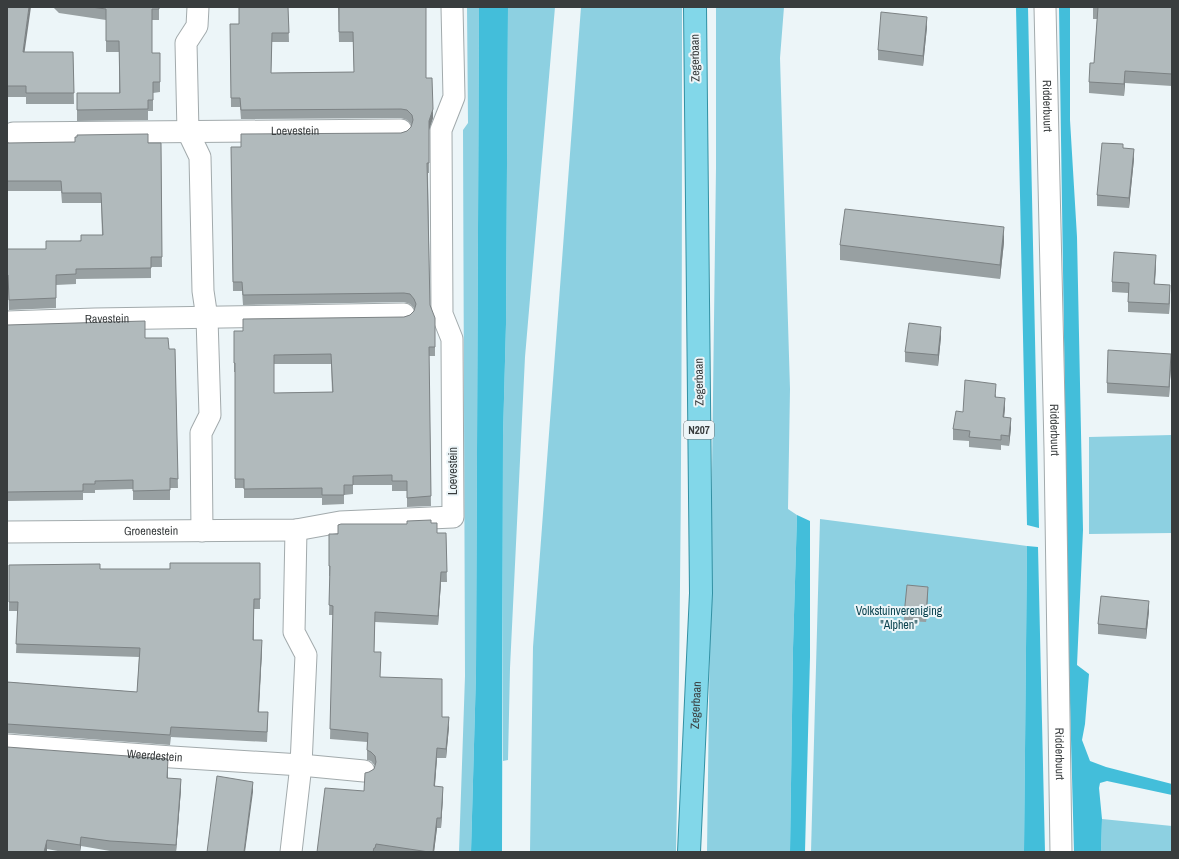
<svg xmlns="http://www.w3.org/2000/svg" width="1179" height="859" viewBox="0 0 1179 859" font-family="'Archivo Narrow',sans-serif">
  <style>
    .green { fill: #8dd0e1 }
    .water { fill: #43beda }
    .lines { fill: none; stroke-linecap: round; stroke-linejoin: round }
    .street-casing { stroke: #a2aaac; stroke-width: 23 }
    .primary-casing { stroke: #3290a3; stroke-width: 24 }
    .street { stroke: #fff; stroke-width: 21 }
    .primary { stroke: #82d7e9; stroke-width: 22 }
    .wall { fill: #98a0a2; fill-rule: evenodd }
    .shaded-wall { fill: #7c8284 }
    .building { fill: #b1babc; stroke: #7c8284; fill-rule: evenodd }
    .labels { text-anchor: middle; stroke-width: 4; stroke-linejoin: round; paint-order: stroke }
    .shield { fill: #ecf5f8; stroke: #6f7476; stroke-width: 1 }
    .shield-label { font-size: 11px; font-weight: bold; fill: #393d3e }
    .street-label { font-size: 12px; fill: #393d3e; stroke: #ecf5f8 }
    .park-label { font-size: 12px; fill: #0e4551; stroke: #ecf5f8 }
  </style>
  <rect width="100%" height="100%" fill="#ecf5f8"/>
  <path class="green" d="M467 7H479L476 673 471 852H459L465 676 463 130 468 123Z
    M508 7H555L525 357 510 668 508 760 503 761V436L506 324Z
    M581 7H682C682 289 682 570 676 852H530L533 647Z
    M716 7H784L780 58 790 389 788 509 797 515 793 648 790 852H707L716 168Z
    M1172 435V533L1089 534V437Z
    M820 519 1027 546 1024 852H811Z
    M1102 819 1172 826V852H1101Z"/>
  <path class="water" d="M479 7H508L506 324 503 436 502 852H471L476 673Z
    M1016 7H1028L1039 528 1027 525Z
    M1059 7H1070V120L1077 237 1083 530 1077 665 1089 674 1085 724 1082 740 1090 761 1106 767 1172 784V795L1107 781 1100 783 1099 788 1102 819 1101 852H1074L1069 665Z
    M797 515 810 521V657L805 852H790L793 648Z
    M1027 546 1038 547 1045 852H1024Z"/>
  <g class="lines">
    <g class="street-casing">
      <g id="street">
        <path d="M198 7 197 26 186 43 188 132 200 157 203 291 207 318 210 415 201 433 202 531"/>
        <path id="s1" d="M1045 7 1055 448 1061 852"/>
        <path id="s2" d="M13 133 401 130"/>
        <path id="s3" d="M7 322 95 319 404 314"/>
        <path id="s4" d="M7 532 296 530 340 522 453 517 452 339 442 314 441 130 454 97 452 7"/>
        <path id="s5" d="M7 745 172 757 301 765 364 771"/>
        <path d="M291 852 301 765 306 655 294 632 296 530"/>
      </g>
    </g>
    <g class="primary-casing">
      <g id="primary">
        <path id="s6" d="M689 852 701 593 695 7"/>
      </g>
    </g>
    <use href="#street" class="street"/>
    <use href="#primary" class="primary"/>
  </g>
  <path class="wall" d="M7 7 24 52H73L74 104H26V97H7Z
    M53 7H159V20H152V53H160V92L153 93V111H148V120L77 121V93H119V52H106V20L59 13Z
    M288 7 289 42H272L271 73 354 72 353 42H339L338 7 426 78 433 118 429 130V173H428L430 305 435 347V356H429L431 506 407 507V491H392V485H353V494L344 495V504L322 505V498H244V488H235V372H234V331H243L404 317 410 315 414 311 415 309 410 304 404 302 243 305 242 291H233L231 147H241L401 133 407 131 411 127 412 125 407 120 401 118 241 119 240 107H231L230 24H239ZM274 364H331L332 392 274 393Z
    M1093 7H1172V86L1125 83 1124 96 1089 93V82L1094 63 1097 19H1093Z
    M927 27 923 66 878 60V50Z
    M7 143H161L162 267H151V278L76 279V284L56 285V308L9 310 8 285H7V249H46L102 235 101 203H62L61 191H7Z
    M1123 148 1134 159 1129 208 1097 206V195Z
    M1004 242 1000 279 840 260V245Z
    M1156 265 1155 284 1170 295 1169 314 1128 312V293L1112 292V282Z
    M7 325 145 338 169 349H175L178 488H170V500H133V489L95 490V493H83V500L7 501Z
    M941 337 938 366 905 362V352Z
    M1171 364 1169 397 1107 393V383Z
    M996 394V397L1005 408 1004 417 1011 428 1009 446 1001 445V450L969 447V441L953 440V429L963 412Z
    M431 523 437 533H446L447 582H441L438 625 375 622 374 652 380 677 442 717 449 727 446 758H437L435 786 443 796 441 828H437L434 852H317L364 791 369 772 374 769 375 766 371 761 367 760V742L330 739 333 615H329L330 576H329V534H338Z
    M260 563V609H254V640L262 650 259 712 268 722 267 742 171 737 170 745 7 733V682L137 692 139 657 16 653 18 611H9V565L100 569H170Z
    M928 592 926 622 904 621V615Z
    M1149 611 1146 639 1098 634V624Z
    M168 769V778L181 789 176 852H129L110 851 81 846 80 852H63L47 849 7 852Z"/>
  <path class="shaded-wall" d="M29 7H31L23 63V52Z
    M927 17V27L923 66V56Z
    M1125 71V83L1124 96V84Z
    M433 109V118L429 130V121Z
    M1134 149V159L1129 208V198Z
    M1004 227V242L1000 279V265Z
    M1156 255V265L1154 294V284Z
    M1170 285V295L1169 314V304Z
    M941 327V337L938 366V355Z
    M1171 354V364L1169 397V387Z
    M1005 398V408L1003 427V417Z
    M1011 418V428L1009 446V436Z
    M441 572V582L438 625V616Z
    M928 587V592L926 622V616Z
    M1149 601V611L1146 639V629Z
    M262 640V650L258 721V712Z
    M449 717V727L446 758V749Z
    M8 723V733H7V724Z
    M437 748V758L434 796V786Z
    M168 759V769L167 788V778Z
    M181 779V789L176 852V845Z
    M253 782V792L245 852H244Z
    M443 787V796L441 828V818Z
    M437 818V828L434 852H433Z
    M81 837V846L80 852V845Z
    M47 840V852H44Z"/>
  <path class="building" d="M7 7H29L23 52H73L74 93H26V86H7Z
    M91 7H159V9H152V53H160V82H153V100H148V109L77 110V93H120L119 41H106V9Z
    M239 7H288L289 33H272L271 73 354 72 353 32H339V7H426V78H432L433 109 429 121V163H427L430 305 435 318V347H429L431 496 407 498V481H392V475L353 476V485H344V495H322V488L244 489V479H235V363H234V331H243V319L404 317 410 315 414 311 416 304 414 299 410 294 404 293 243 295 242 282H233L231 147H241V134L401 133 407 131 411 127 413 120 412 115 407 110 401 109 241 110 240 98H231L230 24H239ZM331 354 333 392 274 393V355Z
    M1095 7H1172V74L1125 71 1124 84 1089 82 1090 63H1094L1098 7Z
    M881 12 927 17 923 56 878 50Z
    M148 134V143H161L162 257H151V268L76 269V274L56 275V298L9 300 8 275H7V249H46V241H81V235H103L101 193H62L61 181H7V143L75 142V137H77V135Z
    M1102 143 1123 144V148L1134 149 1129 198 1097 195Z
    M845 209 1004 227 1000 265 840 245Z
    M1114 252 1156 255 1154 284 1170 285 1169 304 1128 302 1129 283 1112 282Z
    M145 321V338H168L169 349H175L178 479 170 478V490L133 491V480L95 481V484H83V491L7 492V325Z
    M909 323 941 327 938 355 905 352Z
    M1108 350 1171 354 1169 387 1107 383Z
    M965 380 996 384 995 397 1005 398 1003 417 1011 418 1009 436 1001 435V440L969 437 970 431 953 429 956 411 963 412Z
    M431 520V523H437V533H446L447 572H441L438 616 375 612 374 652H381L380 677 442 679V717H449L446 749 437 748 434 786 443 787 441 818H437L433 852H429L376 844 375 848H374L373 852H317L325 788 364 791 365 773 369 772 374 769 376 762 375 756 371 752 367 750 368 733 330 729 333 606 329 605 330 566H329V534H338V525L341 524H407V521Z
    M170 563H260V599H254L253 640H262L258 712H268L267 732 171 727 170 735 7 724V682L137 692 140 648 16 644 18 602H9V565L100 564V569H170Z
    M907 585 928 587 926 616 904 615Z
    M1101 596 1149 601 1146 629 1098 624Z
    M7 747 168 759 167 778 181 779 176 845 110 841 81 837 80 845 47 840 44 852H7Z
    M217 776 253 782 244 852H207Z"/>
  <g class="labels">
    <rect class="shield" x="684" y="421" width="30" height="18" rx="3"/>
    <g class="shield-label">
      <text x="699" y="434">N207</text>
    </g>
    <g class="street-label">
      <text transform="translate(695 58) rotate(-91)" y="4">Zegerbaan</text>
      <text dy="4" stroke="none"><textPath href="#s1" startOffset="99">Ridderbuurt</textPath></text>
      <text dy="4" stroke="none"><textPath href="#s2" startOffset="282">Loevestein</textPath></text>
      <text dy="4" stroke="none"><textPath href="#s3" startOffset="100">Ravestein</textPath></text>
      <text transform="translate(699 382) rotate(-91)" y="4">Zegerbaan</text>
      <text dy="4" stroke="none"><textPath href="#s1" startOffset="423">Ridderbuurt</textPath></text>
      <text transform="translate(453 471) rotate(-90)" y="4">Loevestein</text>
      <text dy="4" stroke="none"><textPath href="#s4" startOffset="144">Groenestein</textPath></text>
      <text dy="4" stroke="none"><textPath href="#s6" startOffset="147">Zegerbaan</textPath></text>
      <text dy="4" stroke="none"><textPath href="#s1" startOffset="747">Ridderbuurt</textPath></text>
      <text dy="4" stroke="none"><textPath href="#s5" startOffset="148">Weerdestein</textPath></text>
    </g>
    <g class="park-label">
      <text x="899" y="615">Volkstuinvereniging<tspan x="899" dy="14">"Alphen"</tspan></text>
    </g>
  </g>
  <rect width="1179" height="859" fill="none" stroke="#393d3e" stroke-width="16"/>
</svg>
